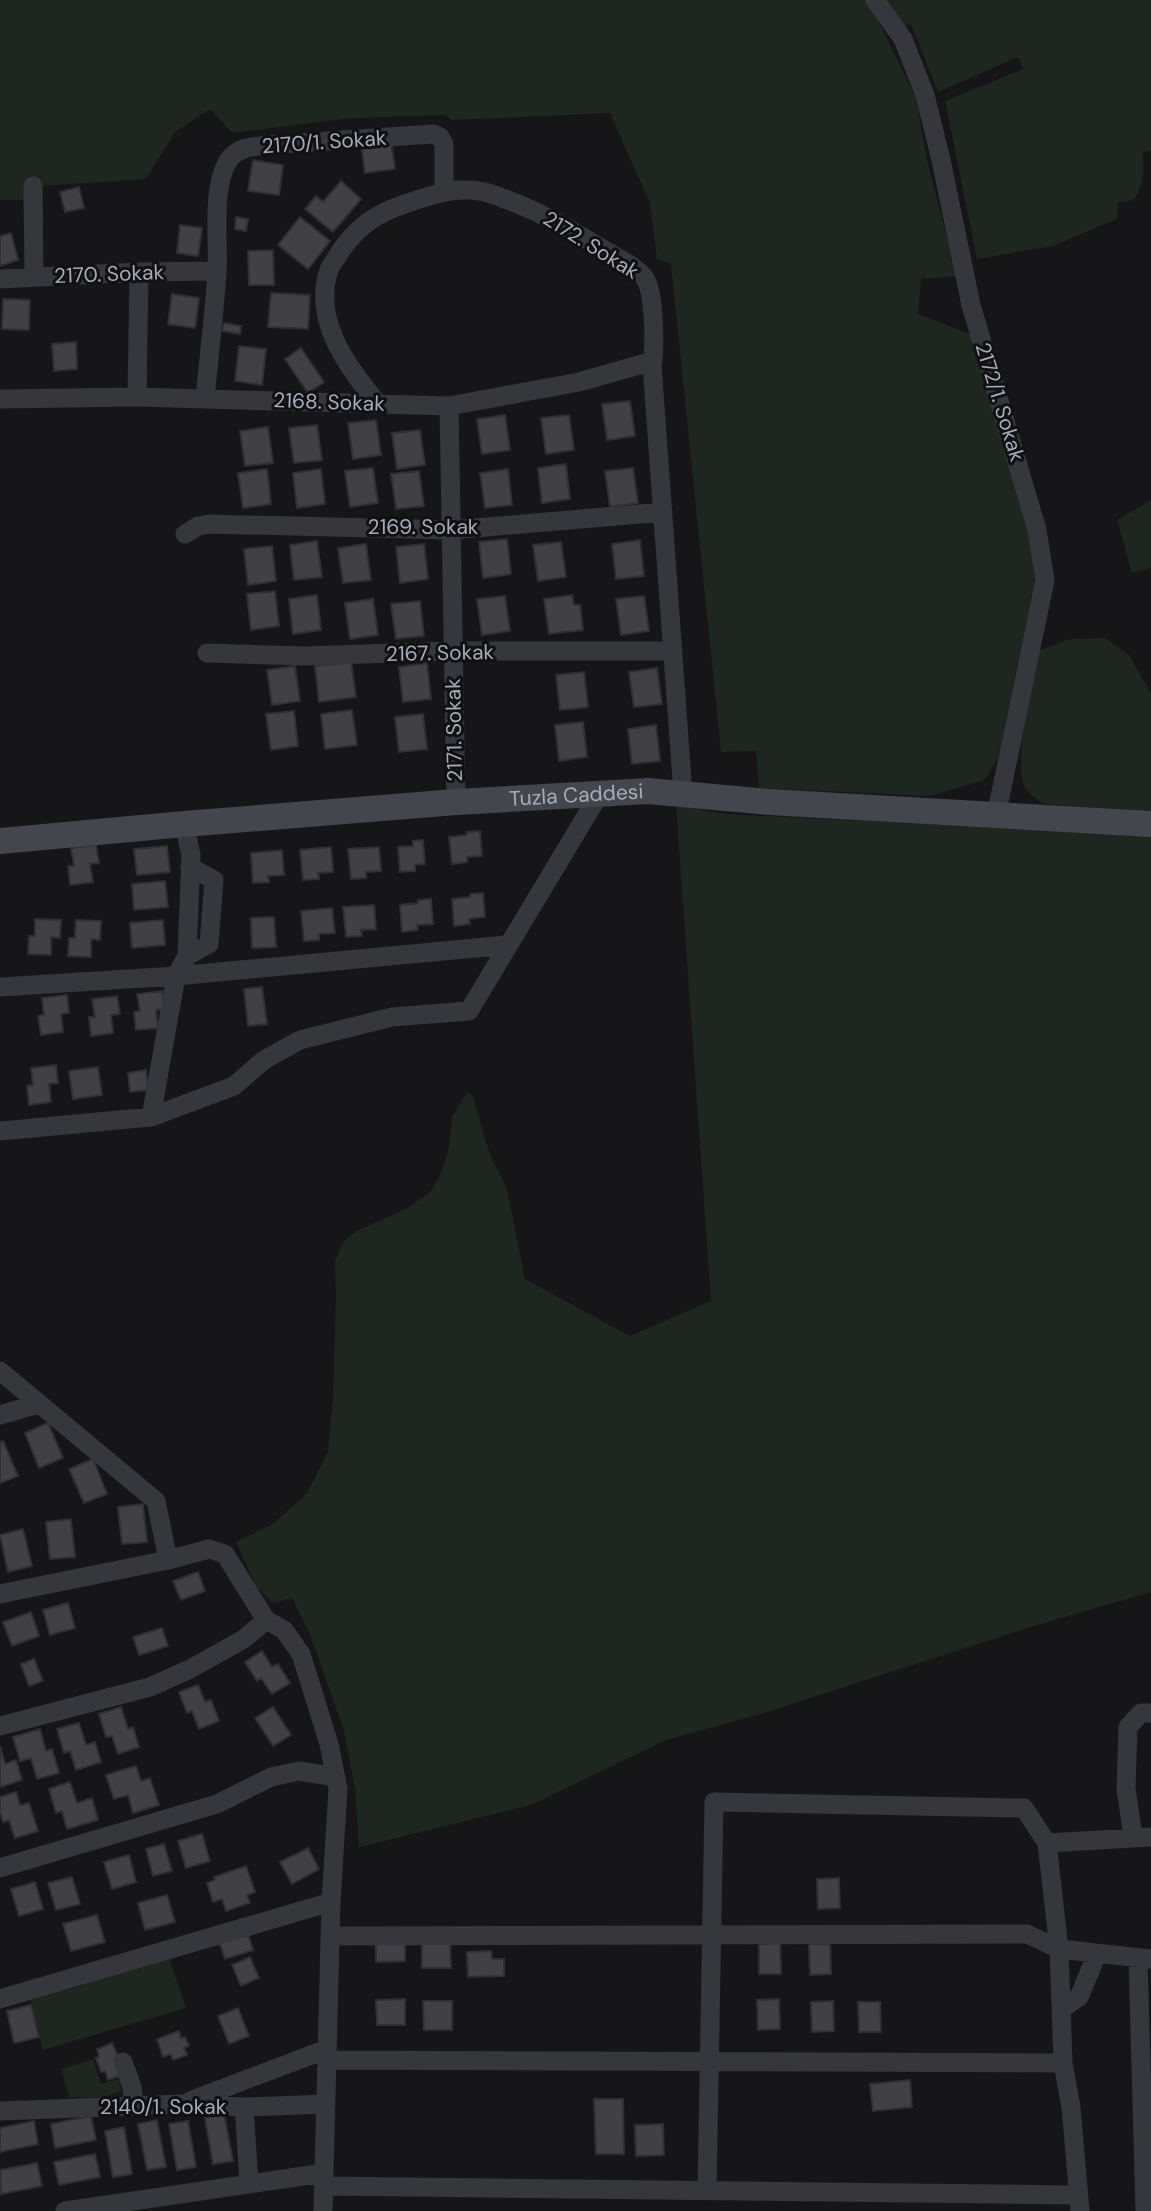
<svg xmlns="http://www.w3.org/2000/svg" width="1151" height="2211" viewBox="0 0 1151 2211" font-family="'DM Sans',sans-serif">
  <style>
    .green { fill: #1d261f }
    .building { fill: #404045; stroke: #2f2f34; stroke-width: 2 }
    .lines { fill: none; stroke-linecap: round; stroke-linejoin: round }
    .minor { stroke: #36373d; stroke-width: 19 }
    .secondary { stroke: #44464d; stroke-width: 26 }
    .labels { text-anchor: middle; stroke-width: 6; stroke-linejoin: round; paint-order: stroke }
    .street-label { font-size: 21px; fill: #a7acb9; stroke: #111113 }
  </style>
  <rect width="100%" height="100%" fill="#161518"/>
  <path class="green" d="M0 0H866L873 10 916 98 927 160 957 276 921 279 918 314 973 335 1017 475 1033 554 1035 590 1020 651 998 758 985 780 930 796 759 788 756 751 721 752 671 264 657 259 650 203 610 113 452 120 446 115 352 118 232 133 210 109 175 132 146 179 41 186 39 200H0Z
    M886 0H1151V151L1143 152C1144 169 1144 185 1134 200L1118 203 1117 219 1053 246 977 259 945 101 1023 69 1018 57 938 92 911 24 903 26Z
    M1151 500V568L1132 573 1117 520Z
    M1105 638 1129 655 1151 694V812L1044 804C1036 799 1028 794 1024 785 1014 763 1032 680 1036 652L1070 639Z
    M676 805 726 814 1151 835V1592L1024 1629 764 1713 666 1740 531 1805 359 1847 355 1789 344 1731 311 1637 292 1598 273 1603 256 1586 236 1542 274 1523 307 1493 328 1452 333 1397 336 1297 335 1261 343 1242 356 1231 408 1208 431 1191 441 1174 449 1148 452 1117 465 1095 470 1093 473 1096 489 1152 507 1189 525 1279 630 1336 711 1301Z
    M168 1955 186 2008 43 2050 30 1998 78 1987 104 1976Z
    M93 2059 101 2084 118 2079 122 2091 105 2097H69L61 2069Z"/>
  <path class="building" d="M391 141 395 169 365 173 361 145Z
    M253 160 283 165 279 195 248 191Z
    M341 181 361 199 333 232 305 209 316 196 323 202Z
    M79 187 84 208 65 212 60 192Z
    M236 217 248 219 246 231 235 229Z
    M300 217 330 241 308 269 278 245Z
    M180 225 202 228 198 256 177 253Z
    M11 233 18 260 0 266V236Z
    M273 250 274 285H249L248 251Z
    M271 293 310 295 308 329 268 327Z
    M172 294 199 298 195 328 168 324Z
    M3 299 30 300 29 330 2 329Z
    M224 323 241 326 240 334 222 331Z
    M76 342 77 369 54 371 52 344Z
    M239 346 266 349 262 385 235 381Z
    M301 348 324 382 308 393 285 359Z
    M630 401 635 436 607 440 602 404Z
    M505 415 510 450 482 454 477 419Z
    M569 415 574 450 546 454 541 418Z
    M376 420 381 455 353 459 348 423Z
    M317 425 322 460 294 463 289 428Z
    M268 427 273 463 245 466 240 431Z
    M420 430 425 465 397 469 392 433Z
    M566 464 570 499 542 503 538 468Z
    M373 468 378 503 350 507 345 471Z
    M633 468 638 503 610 507 605 471Z
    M267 469 271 504 243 508 238 473Z
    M321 469 325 504 297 508 293 473Z
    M508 469 512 505 485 508 480 473Z
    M419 471 424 506 396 509 391 474Z
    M507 539 511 574 483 578 479 542Z
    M640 540 644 576 616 579 612 544Z
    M317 541 322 577 294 580 290 545Z
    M561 542 566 577 538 581 533 545Z
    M366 544 371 580 343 583 338 548Z
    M424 544 428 579 400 583 396 547Z
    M272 546 276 581 248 585 244 549Z
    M275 591 279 626 251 630 247 594Z
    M317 595 321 630 293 634 289 599Z
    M572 595 574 605H580L583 630 549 634 544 599Z
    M505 596 510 631 482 635 477 599Z
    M644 596 649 631 621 635 616 599Z
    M373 599 378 635 350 639 345 603Z
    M420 601 424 636 396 639 391 604Z
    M351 662 356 697 319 702 315 666Z
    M427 663 431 699 403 702 399 667Z
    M295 666 300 701 272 705 267 670Z
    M657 668 662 704 634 707 629 672Z
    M584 672 588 707 560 710 556 675Z
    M352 710 357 745 325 749 321 714Z
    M294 711 298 746 271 750 266 714Z
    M423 714 427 749 399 752 395 717Z
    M583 722 587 757 559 761 555 725Z
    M656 725 660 761 632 764 628 729Z
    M480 831 482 856 467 857V862L452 864 449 837 467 835V832Z
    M423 840 425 864 415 865V871L400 872 398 847 413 846V841Z
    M96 845 99 863 90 864 93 882 70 885 68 866H74L71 848Z
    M167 846 170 872 137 875 134 849Z
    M331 847 333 872 318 873 319 879 303 880 300 850Z
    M379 847 381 871 366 872V878L351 879 348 849Z
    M282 850 284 875 268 876 269 882 253 883 251 853Z
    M165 881 168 907 134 910 132 884Z
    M483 893 485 917 469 919 470 924 454 926 452 899 470 897V894Z
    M431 899 433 924 417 925 418 930 402 932 400 905 418 903V900Z
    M374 905 376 929 361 930 362 936 346 937 343 907Z
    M332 908 335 933 319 934V940L304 941 301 911Z
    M274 917 276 947 252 948 251 918Z
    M35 919 61 920 60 938 51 937V955L28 954 29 936H35Z
    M76 920 101 921 100 940 91 939V957L68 956 69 938H75Z
    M163 920 165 945 132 948 130 923Z
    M262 987 267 1024 248 1026 244 989Z
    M162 991 165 1009 156 1010 158 1028 136 1030 134 1012 140 1011 137 994Z
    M67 995 69 1013 61 1014 63 1032 41 1035 38 1016 44 1015 42 998Z
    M117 996 120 1014 111 1015 113 1033 91 1036 89 1017H95L92 999Z
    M56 1065 58 1083 49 1084 51 1102 29 1105 27 1086 33 1085 31 1068Z
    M98 1067 102 1095 73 1099 69 1071Z
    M146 1070 148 1090 130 1092 128 1073Z
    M48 1423 63 1458 39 1468 25 1433Z
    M3 1441 18 1476 0 1483V1442Z
    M93 1459 107 1494 84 1503 69 1469Z
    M143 1504 147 1542 122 1544 118 1507Z
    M71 1519 75 1557 50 1559 46 1522Z
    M23 1529 32 1566 8 1572 0 1535Z
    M198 1572 205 1591 181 1600 173 1581Z
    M68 1603 75 1628 50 1635 43 1610Z
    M31 1612 39 1636 12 1646 3 1622Z
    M162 1628 168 1646 139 1655 133 1637Z
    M262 1651 272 1667 278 1664 290 1683 272 1694 261 1678 257 1681 245 1662Z
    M34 1659 43 1681 29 1686 21 1664Z
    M198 1685 205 1702 211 1700 219 1721 199 1729 192 1711 187 1713 179 1692Z
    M121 1707 128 1729 133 1727 139 1747 118 1754 112 1736 106 1737 99 1714Z
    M273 1707 291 1735 273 1746 255 1718Z
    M79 1723 86 1745 95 1742 101 1762 76 1770 70 1751 64 1753 57 1729Z
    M40 1729 46 1751 52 1749 59 1773 37 1779 31 1758 20 1761 13 1737Z
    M0 1746 5 1764 16 1760 22 1780 0 1787Z
    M136 1766 141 1781 150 1778 159 1805 133 1813 128 1795 114 1799 106 1775Z
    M70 1782 77 1803 92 1798 98 1820 67 1829 62 1811 56 1813 49 1789Z
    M16 1792 20 1805 29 1803 38 1831 15 1838 9 1820 3 1822 0 1812V1797Z
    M202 1834 210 1861 186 1868 178 1841Z
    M164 1844 172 1871 153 1876 146 1849Z
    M308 1848 319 1869 292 1884 280 1862Z
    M129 1855 136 1882 112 1889 104 1862Z
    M246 1866 255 1892 247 1895 250 1903 226 1911 222 1899 213 1902 207 1883 215 1880 214 1877Z
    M72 1877 80 1904 56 1910 48 1883Z
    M839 1878 840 1908 818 1909 817 1879Z
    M35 1882 43 1909 19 1916 11 1889Z
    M167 1895 175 1922 145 1930 138 1903Z
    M97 1915 105 1942 71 1951 63 1924Z
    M247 1931 253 1950 225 1959 219 1941Z
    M405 1940V1961L376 1962V1941Z
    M450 1940 451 1968H422V1941Z
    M780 1943 781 1974H759V1944Z
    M809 1944H830L831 1974 810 1975Z
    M491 1951 492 1959H504V1976L468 1977 467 1952Z
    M250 1957 259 1978 241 1986 232 1965Z
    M405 1999V2025H377L376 2000Z
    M779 1999 780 2029 758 2030 757 2000Z
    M423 2001H452V2030H424Z
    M833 2001 834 2031 812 2032 811 2002Z
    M858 2002H880L881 2032H859Z
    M31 2005 39 2037 14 2043 7 2011Z
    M238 2008 249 2036 229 2044 218 2016Z
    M179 2031 181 2038 185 2037 189 2046 184 2048 187 2055 173 2060 171 2054 163 2057 157 2039Z
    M112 2043 122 2065 123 2075 108 2080 105 2071 101 2072 96 2058 99 2057 97 2049Z
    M910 2080 912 2107 873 2111 870 2084Z
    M594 2099H623L624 2154H596Z
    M224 2114 233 2161 213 2164 205 2118Z
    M91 2116 96 2140 55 2148 51 2124Z
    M157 2120 166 2167 147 2170 138 2124Z
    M34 2121 38 2144 0 2152V2128Z
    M188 2121 196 2167 177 2170 169 2124Z
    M663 2124 664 2155 636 2156 635 2125Z
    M124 2127 132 2174 113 2177 105 2131Z
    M95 2154 100 2177 59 2185 54 2162Z
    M37 2163 42 2186 1 2194 0 2170Z"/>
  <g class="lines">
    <path class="minor" d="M875 0 903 39 925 95 941 160 971 305 1037 530 1045 580 996 816
      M33 186 34 277
      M0 279 139 272 217 271
      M137 397 139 272
      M205 398C209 357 214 315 217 273 219 241 211 189 228 161 237 147 252 147 267 145L433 134 440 137 444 144V191
      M0 399 137 397 449 406 579 382 653 361
      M378 404C348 367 312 321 329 270 331 264 337 258 340 252 356 228 375 214 402 205 429 196 451 187 479 191 488 192 497 196 505 199 550 215 590 242 632 266 635 269 641 273 644 277 655 291 655 347 652 365L683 794
      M449 406 456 802
      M185 534 198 526 209 524 451 530 663 512
      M207 653 305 656 453 651H673
      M187 956 209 944 214 880 190 867
      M0 987 176 976 507 945
      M151 1117 176 976 187 956 191 855 184 824
      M0 1131 151 1117 234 1086 264 1060 300 1040 392 1017 469 1011 600 793
      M0 1371 156 1501 168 1560 0 1594
      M0 1415 38 1404
      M168 1560 209 1549 225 1554 266 1620
      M0 1726 150 1687 190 1669 244 1639 266 1620 284 1630 301 1654 329 1744 338 1789 331 1902 323 2211
      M1133 1836 1126 1789 1128 1727 1141 1713H1151
      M1047 1843 1151 1837
      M0 1868 217 1804 271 1777 299 1771 336 1777
      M330 1936 1027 1934 1059 1949 1151 1959
      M1138 1959 1145 2211
      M0 1999 331 1902
      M1061 2009 1079 1997 1097 1954
      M326 2060 1063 2063
      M123 2062 132 2087 134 2105
      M190 2101 327 2049
      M244 2107 249 2183
      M0 2111 183 2104 244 2107 326 2104
      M324 2186 1077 2195
      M707 2191 714 1802 1024 1808 1047 1843 1059 1949 1063 2063 1071 2107 1080 2211
      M65 2211 324 2173"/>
    <path class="secondary" id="s1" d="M0 841 184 824 456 802 648 791 769 802 1151 824"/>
  </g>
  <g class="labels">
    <g class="street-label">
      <text transform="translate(324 142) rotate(-4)" y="7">2170/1. Sokak</text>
      <text transform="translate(591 245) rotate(32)" y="7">2172. Sokak</text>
      <text transform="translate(109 274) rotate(-2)" y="7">2170. Sokak</text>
      <text transform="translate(329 402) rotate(2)" y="7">2168. Sokak</text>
      <text transform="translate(1000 402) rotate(73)" y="7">2172/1. Sokak</text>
      <text x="423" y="534">2169. Sokak</text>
      <text transform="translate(440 653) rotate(-1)" y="7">2167. Sokak</text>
      <text transform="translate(454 730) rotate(-91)" y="7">2171. Sokak</text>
      <text dy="7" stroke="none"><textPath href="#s1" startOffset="578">Tuzla Caddesi</textPath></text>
      <text x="163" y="2114">2140/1. Sokak</text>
    </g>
  </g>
</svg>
